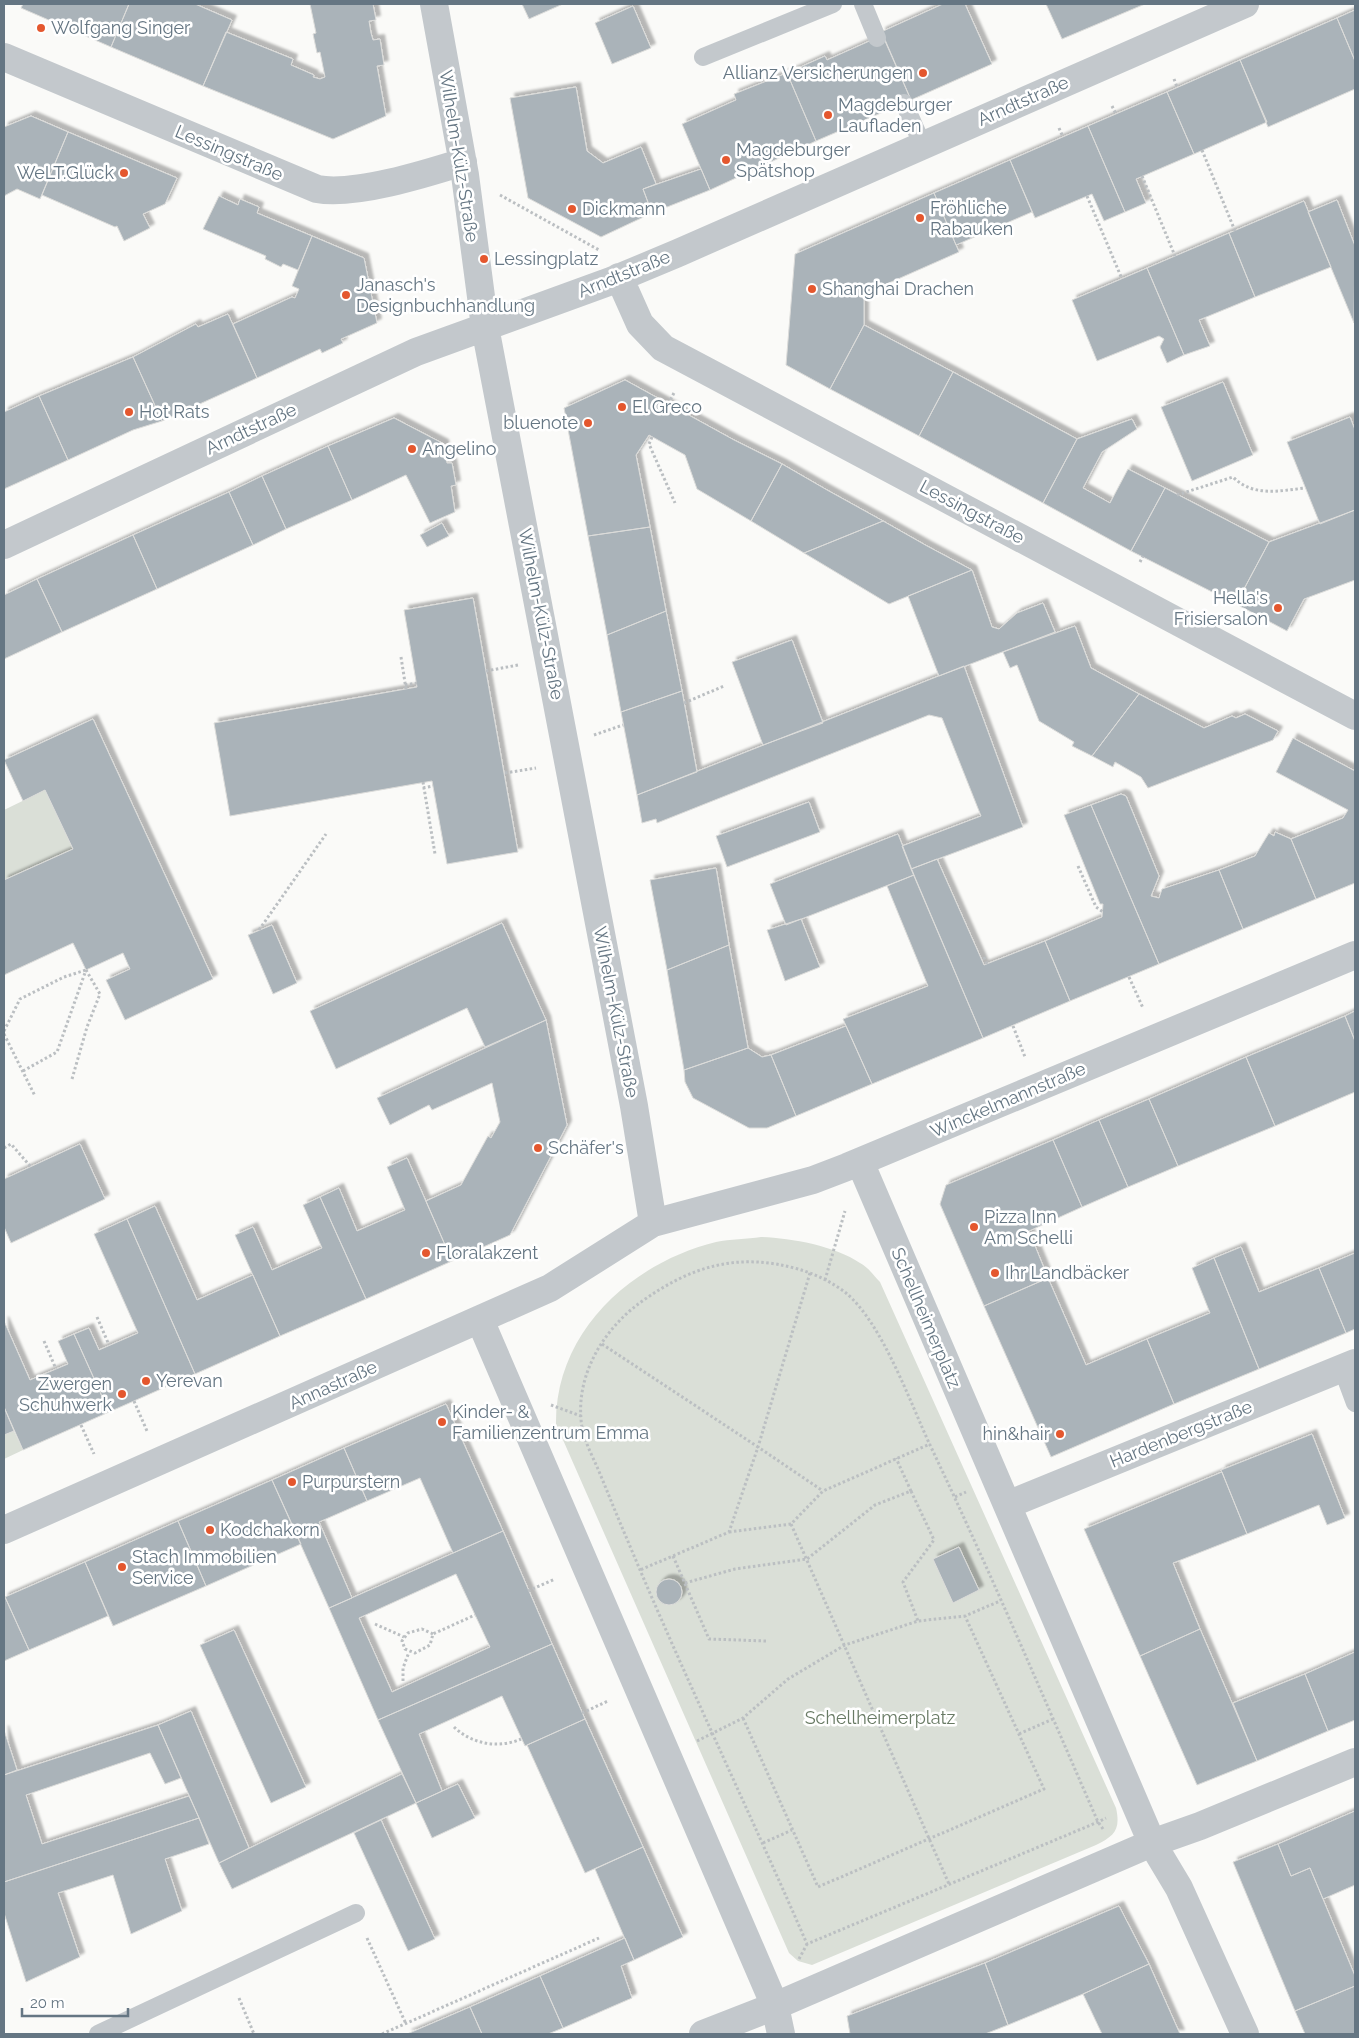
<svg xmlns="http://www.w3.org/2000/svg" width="1359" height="2038" viewBox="0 0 1359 2038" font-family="Raleway,sans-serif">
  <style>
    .green { fill: #dadfd7 }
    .building { fill: #aab3b9; stroke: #dcdcda; fill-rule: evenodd; filter: url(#shadow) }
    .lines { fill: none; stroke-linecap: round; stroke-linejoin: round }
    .path { stroke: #bbbfc2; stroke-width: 3; stroke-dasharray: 2.5 2.5; stroke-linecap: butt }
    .lane { stroke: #c3c8cc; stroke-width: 18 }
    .street { stroke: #c3c8cc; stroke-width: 28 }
    .poi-dot { fill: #e4572e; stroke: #fff; stroke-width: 2 }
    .labels { text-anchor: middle; stroke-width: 5; stroke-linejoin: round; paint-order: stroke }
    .poi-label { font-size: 18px; fill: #657683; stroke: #fff; text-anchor: start }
    .street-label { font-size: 18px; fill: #657683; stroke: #fff }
    .park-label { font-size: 18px; fill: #687a64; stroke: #fff }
  </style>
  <defs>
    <filter id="shadow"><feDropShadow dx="4.5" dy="-4.5" stdDeviation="1" flood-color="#0004"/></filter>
  </defs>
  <rect width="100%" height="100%" fill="#fafaf8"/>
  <path class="green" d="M45 790 73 849 4 880V810Z
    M761 1237C791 1238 835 1246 860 1263 868 1267 874 1276 880 1282L1116 1808C1121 1830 1114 1836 1096 1845L812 1965 798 1961 789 1953 556 1424C555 1332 631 1263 716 1242 730 1239 747 1239 761 1237Z
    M14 1431 23 1450 4 1459V1435Z"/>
  <path class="building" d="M23 4H129L111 47 21 8Z
    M129 4H195L232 20 203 86 111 47Z
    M310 4H373L376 20 369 21 371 33 373 40 380 39 384 65 377 66 386 116 333 139 203 86 226 32 293 59 291 65 314 75 313 77 320 79 325 77 320 52 317 53 313 34 316 33Z
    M522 4H563L529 19Z
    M943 4H965L992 64 911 100 881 32Z
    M1046 4H1145L1062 39Z
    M633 6 651 48 612 64 595 23Z
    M1355 10V61L1337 18Z
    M1337 18 1355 61V89L1268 127 1240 60Z
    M883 35 911 100 816 141 787 73 825 56 827 60Z
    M1240 60 1267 122 1194 154 1167 92Z
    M787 73 816 141 710 190 682 124 736 100 734 94Z
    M576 87 587 151 603 163 641 147 656 184 643 189 652 213 601 237 528 198 510 98Z
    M1167 92 1194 154 1136 179 1146 203 1125 212 1088 126Z
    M31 116 68 132 40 199 17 189 4 196V127Z
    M1088 126 1125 212 1104 221 1092 194 1035 218 1010 160Z
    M68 132 177 178 165 204 143 214 150 228 124 241 117 226 115 227 42 195Z
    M1010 160 1032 212 956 245 934 193Z
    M701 169 710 190 652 213 643 189Z
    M934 193 959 252 864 294V325L830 389 786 365 795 254Z
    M219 196 238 205 240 199 259 207 257 213 312 236 298 270 283 264 281 267 265 259 266 256 203 229Z
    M1337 200 1355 246 1354 323 1308 212Z
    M1304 201 1331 267 1255 297 1229 233Z
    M1229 233 1255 297 1199 320 1210 346 1184 355 1147 268Z
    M312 236 364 258 377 323 341 339 343 343 322 353 320 349 257 378 233 324 292 297 295 298 299 289 292 286Z
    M1147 268 1184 355 1167 363 1160 347 1164 339 1159 336 1097 361 1072 300Z
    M228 314 257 378 162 421 133 357 196 324 198 327Z
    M864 325 953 372 919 436 830 389Z
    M133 357 162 421 133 430 68 460 39 396Z
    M953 372 1077 439 1043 503 919 436Z
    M625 380 734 440 782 464 751 521 697 489 685 455 649 435 636 455 650 527 588 536 564 408Z
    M1223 382 1253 455 1192 481 1161 407Z
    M39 396 68 460 4 489V412Z
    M1350 417 1355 430V510L1320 524 1287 442Z
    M394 418 444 444 447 463H452L456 485 451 486 455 512 430 523 406 475 352 500 328 446Z
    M1132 419 1137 429 1102 452 1083 488 1110 503 1128 469 1165 488 1131 551 1043 503 1077 439Z
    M328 446 352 500 286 529 262 476Z
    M782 464 827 490 883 521 804 553 751 521Z
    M262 476 286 529 253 545 229 492Z
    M1165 488 1269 542 1236 604 1131 551Z
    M229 492 253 545 157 589 133 535Z
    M1355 510V580L1304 599 1287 631 1236 604 1269 542Z
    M883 521 927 546 972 570 889 604 804 553Z
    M442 523 449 536 427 547 420 535Z
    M650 527 666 611 607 635 588 536Z
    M133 535 157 589 62 632 37 579Z
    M972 570 992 627 999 629 1017 613 1043 603 1055 632 939 676 908 596Z
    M37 579 62 632 4 659V595Z
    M473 598 518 852 447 864 432 781 230 816 214 723 417 687 404 610Z
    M666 611 682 691 621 712 607 635Z
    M1075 626 1091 668 1139 694 1092 756 1072 746 1074 742 1039 721 1017 665 1010 668 1003 652Z
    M792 640 823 723 763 745 732 662Z
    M964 666 1023 827 911 869 902 846 981 816 942 718 929 715 657 823 656 819 642 823 637 795Z
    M682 691 697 772 637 795 621 712Z
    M1139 694 1204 728 1232 716 1236 718 1245 714 1278 731 1273 740 1148 788 1141 777 1115 762 1113 767 1092 756Z
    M93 719 213 979 125 1020 106 980 130 969 123 953 86 970 73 943 4 975V880L73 849 45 790 23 801 4 760Z
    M1293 738 1355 771V883L1316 899 1291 839 1343 818 1348 810 1276 772Z
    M1121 794 1126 796 1159 876 1151 896 1159 898 1162 889 1219 870 1243 929 1159 964 1091 805Z
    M809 802 820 832 727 867 716 836Z
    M1091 805 1159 964 1070 1001 1045 941 1102 917 1103 904H1100L1064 815Z
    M1275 832 1291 839 1316 899 1243 929 1219 870 1255 856 1269 833 1274 836Z
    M898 834 914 875 786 925 770 884Z
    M937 859 984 965 1045 941 1070 1001 983 1038 911 869Z
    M716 868 729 945 667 970 650 880Z
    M914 875 983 1038 872 1084 843 1019 928 986 887 886Z
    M801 919 820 967 785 981 767 930Z
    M502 923 546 1020 485 1047 467 1008 336 1069 310 1011Z
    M272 925 297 983 273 994 248 935Z
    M729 945 748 1048 684 1070 667 970Z
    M1355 1011V1041L1345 1016Z
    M1345 1016 1355 1041V1092L1275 1126 1246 1057Z
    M546 1020 567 1125 510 1235 452 1261 426 1201 461 1185 488 1136 491 1138 500 1122 492 1083 432 1110 429 1105 390 1125 377 1098Z
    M846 1026 872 1084 796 1116 771 1055Z
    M748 1048 762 1057 771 1055 796 1116 767 1128H749L693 1098 685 1082 684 1070Z
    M1246 1057 1275 1126 1178 1166 1149 1099Z
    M1149 1099 1178 1166 1128 1187 1099 1120Z
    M1099 1120 1128 1187 1082 1207 1053 1140Z
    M1053 1140 1082 1207 1029 1231 1048 1278 984 1306 940 1204 946 1185Z
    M80 1144 105 1199 11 1243 4 1227V1179Z
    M407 1158 452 1261 366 1299 320 1197 339 1188 357 1231 405 1210 387 1167Z
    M320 1197 366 1299 280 1336 235 1235 253 1227 272 1270 322 1248 303 1205Z
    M155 1206 197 1300 253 1275 280 1336 195 1374 127 1219Z
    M127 1219 195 1374 109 1412 74 1334 89 1328 99 1350 138 1333 94 1234Z
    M1241 1247 1259 1292 1319 1268 1346 1333 1259 1369 1214 1258Z
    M1355 1253V1329L1346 1333 1319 1268Z
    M1214 1258 1259 1369 1174 1404 1147 1339 1210 1313 1192 1268Z
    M1048 1278 1086 1365 1147 1339 1174 1404 1051 1457 984 1306Z
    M4 1321 30 1380 68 1364 58 1341 74 1334 109 1412 23 1450 4 1407Z
    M446 1404 503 1531 453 1553 420 1478 367 1501 344 1448Z
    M4 1407 14 1431 4 1435Z
    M1312 1434 1345 1518 1327 1525 1319 1505 1247 1534 1221 1470Z
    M344 1448 367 1501 319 1522 352 1598 329 1608 272 1480Z
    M1222 1472 1247 1534 1173 1563 1200 1629 1140 1656 1084 1529Z
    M272 1480 301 1544 206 1586 178 1521Z
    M178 1521 206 1586 113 1626 85 1562Z
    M503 1531 552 1644 378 1720 329 1608ZM456 1574 490 1647 392 1692 359 1618Z
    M959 1547 979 1590 953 1603 933 1559Z
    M85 1562 108 1616 29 1650 5 1597Z
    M656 1592a13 13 0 1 1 26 0a13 13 0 1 1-26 0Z
    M5 1597 29 1650 4 1661V1598Z
    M1200 1629 1257 1761 1197 1785 1140 1656Z
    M234 1630 306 1787 271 1803 200 1645Z
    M552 1644 585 1719 525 1746 502 1696 419 1734 442 1791 416 1803 378 1720Z
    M1355 1652V1720L1328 1731 1305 1674Z
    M1305 1674 1328 1731 1257 1761 1233 1703Z
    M191 1711 249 1848 219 1863 158 1725Z
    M585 1719 643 1847 585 1873 527 1745Z
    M158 1725 181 1778 165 1784 150 1753 26 1795 42 1844 189 1796 199 1818 4 1882V1775Z
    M4 1730 17 1770 4 1775Z
    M402 1774 416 1803 232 1889 219 1863Z
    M458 1784 475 1818 432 1838 416 1803Z
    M1355 1811V1885L1323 1899 1310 1868 1291 1876 1278 1844Z
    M199 1818 209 1844 165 1859 182 1911 131 1934 113 1875 58 1893 80 1957 26 1982 4 1913V1882Z
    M381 1820 435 1939 408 1951 354 1833Z
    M1278 1844 1291 1876 1310 1868 1355 1976V1986L1295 2011 1233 1862Z
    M643 1847 683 1937 634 1960 595 1869Z
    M1119 1906 1149 1964 1083 1994 1008 2025 985 1963Z
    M625 1938 634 1960 621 1966 632 1998 563 2028 540 1976Z
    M985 1963 1008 2025 985 2034H850L847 2016Z
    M1149 1964 1180 2034H1102L1083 1994Z
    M540 1976 563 2028 548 2034H482L470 2007Z
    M1355 1986V2034H1305L1295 2011Z
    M470 2007 482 2034H407Z"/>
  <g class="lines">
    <path class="path" d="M1174 79 1177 87
      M1112 106 1116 114
      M1059 128 1063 137
      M1202 150 1235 231
      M1142 176 1175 256
      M500 195 599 250
      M1087 196 1122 279
      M668 404 675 391
      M652 437 649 444 675 503
      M1177 495 1233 477C1253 497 1279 491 1305 488
      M1140 562 1143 556
      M401 657 406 689
      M486 671 518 665
      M405 685 417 683
      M684 703 724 686
      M594 735 623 725
      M505 773 536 768
      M423 782 435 854
      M423 788 433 786
      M1078 866 1096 907 1103 912
      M259 930 326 834
      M984 957 987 964
      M1129 977 1143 1008
      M1013 1026 1025 1057
      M4 1031 20 999 64 977 86 970
      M4 1034 35 1096
      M23 1071 57 1052 86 970
      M72 1079 87 1027 100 994 86 970
      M4 1148 11 1144 31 1167
      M810 1273 758 1447 823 1491
      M825 1280 845 1211
      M97 1317 109 1345
      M44 1341 56 1369
      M602 1344 758 1447 729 1532 640 1570
      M134 1401 147 1431
      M551 1405 581 1416
      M81 1425 94 1454
      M911 1491 934 1540 903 1582 918 1621
      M955 1497 966 1492
      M791 1524 949 1884
      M729 1532 791 1524 823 1491 930 1444
      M673 1556 709 1639 766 1641
      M685 1583 735 1569 807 1559 875 1505 911 1491 896 1458
      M528 1591 555 1579
      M375 1624 404 1637
      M433 1634 422 1629 408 1633 402 1641 405 1649 415 1653 430 1645 433 1634 475 1615
      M403 1681V1668L409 1652
      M582 1713 608 1701
      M743 1718 818 1887 1044 1789 965 1616
      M454 1727C472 1744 498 1749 521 1739
      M1019 1734 1053 1719
      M697 1741 743 1718 788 1679 845 1645 918 1621 965 1616 1000 1601
      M1103 1829 1098 1822C1043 1696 989 1569 930 1445 910 1402 882 1323 846 1293 832 1282 815 1274 798 1269 738 1252 691 1266 641 1302 605 1328 577 1372 581 1419 582 1437 591 1453 598 1469 608 1493 617 1516 627 1539 684 1676 748 1808 807 1944L1098 1822 1106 1818
      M763 1843 792 1830
      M367 1938 406 2024
      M799 1959 807 1944
      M239 1998 254 2034
      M382 2034 599 1938"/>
    <path class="lane" d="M863 4 877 38
      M703 57 833 4
      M904 103 923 146
      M1342 1368 1355 1403
      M98 2034 356 1913"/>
    <path class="street" d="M434 4 465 175 485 327 634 1106 653 1223
      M4 57 317 189C354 196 425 174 463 162
      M619 277 640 324 663 348 1355 716
      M4 545 416 352 611 281 678 253 1245 4
      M480 1320 775 2006 781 2034
      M1007 1505 1355 1363
      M4 1530 550 1288 653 1223 813 1180 847 1167 1355 955
      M703 2034 775 2006 1152 1843 860 1162
      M1245 2034 1179 1888 1152 1843 1200 1826 1355 1762"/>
  </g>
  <g class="poi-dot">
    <circle cx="41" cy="28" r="5"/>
    <circle cx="923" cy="73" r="5"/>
    <circle cx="828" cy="115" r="5"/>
    <circle cx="726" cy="160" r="5"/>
    <circle cx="124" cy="173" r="5"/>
    <circle cx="572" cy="209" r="5"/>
    <circle cx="920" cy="218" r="5"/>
    <circle cx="484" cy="259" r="5"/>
    <circle cx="812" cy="289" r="5"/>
    <circle cx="346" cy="295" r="5"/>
    <circle cx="622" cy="407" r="5"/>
    <circle cx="129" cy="412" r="5"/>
    <circle cx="588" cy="423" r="5"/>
    <circle cx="412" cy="449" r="5"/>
    <circle cx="1278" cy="608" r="5"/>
    <circle cx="538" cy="1148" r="5"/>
    <circle cx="974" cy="1227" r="5"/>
    <circle cx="426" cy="1253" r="5"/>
    <circle cx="995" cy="1273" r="5"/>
    <circle cx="146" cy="1381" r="5"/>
    <circle cx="122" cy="1394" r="5"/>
    <circle cx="442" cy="1422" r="5"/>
    <circle cx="1060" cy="1434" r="5"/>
    <circle cx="292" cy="1482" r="5"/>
    <circle cx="210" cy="1530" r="5"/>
    <circle cx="122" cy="1567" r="5"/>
  </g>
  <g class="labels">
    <g class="poi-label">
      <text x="51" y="34">Wolfgang Singer</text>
      <text x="913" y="79" text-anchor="end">Allianz Versicherungen</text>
      <text x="838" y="111">Magdeburger<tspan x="838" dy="21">Laufladen</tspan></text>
      <text x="736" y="156">Magdeburger<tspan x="736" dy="21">Spätshop</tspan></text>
      <text x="114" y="179" text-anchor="end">WeLT.Glück</text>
      <text x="930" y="214">Fröhliche<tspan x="930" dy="21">Rabauken</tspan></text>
      <text x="582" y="215">Dickmann</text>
      <text x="494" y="265">Lessingplatz</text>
      <text x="356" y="291">Janasch's<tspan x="356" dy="21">Designbuchhandlung</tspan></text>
      <text x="822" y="295">Shanghai Drachen</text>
      <text x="632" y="413">El Greco</text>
      <text x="139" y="418">Hot Rats</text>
      <text x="578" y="429" text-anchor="end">bluenote</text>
      <text x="422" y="455">Angelino</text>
      <text x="1268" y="604" text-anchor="end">Hella's<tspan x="1268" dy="21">Frisiersalon</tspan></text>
      <text x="548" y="1154">Schäfer's</text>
      <text x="984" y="1223">Pizza Inn<tspan x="984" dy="21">Am Schelli</tspan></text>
      <text x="436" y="1259">Floralakzent</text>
      <text x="1005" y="1279">Ihr Landbäcker</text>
      <text x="156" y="1387">Yerevan</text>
      <text x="112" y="1390" text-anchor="end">Zwergen<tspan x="112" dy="21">Schuhwerk</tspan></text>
      <text x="452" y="1418">Kinder- &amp;<tspan x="452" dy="21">Familienzentrum Emma</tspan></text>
      <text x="1050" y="1440" text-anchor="end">hin&amp;hair</text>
      <text x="302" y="1488">Purpurstern</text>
      <text x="220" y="1536">Kodchakorn</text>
      <text x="132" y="1563">Stach Immobilien<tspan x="132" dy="21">Service</tspan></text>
    </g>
    <g class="street-label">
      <text transform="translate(1023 101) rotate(-24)" y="6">Arndtstraße</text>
      <text transform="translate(229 153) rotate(23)" y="6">Lessingstraße</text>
      <text transform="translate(459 156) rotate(81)" y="6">Wilhelm-Külz-Straße</text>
      <text transform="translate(624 274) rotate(-22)" y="6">Arndtstraße</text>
      <text transform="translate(251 429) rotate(-25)" y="6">Arndtstraße</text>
      <text transform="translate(972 512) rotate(28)" y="6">Lessingstraße</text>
      <text transform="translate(541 614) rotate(79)" y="6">Wilhelm-Külz-Straße</text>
      <text transform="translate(616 1012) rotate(79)" y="6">Wilhelm-Külz-Straße</text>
      <text transform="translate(1008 1100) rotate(-23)" y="6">Winckelmannstraße</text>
      <text transform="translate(926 1318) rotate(67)" y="6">Schellheimerplatz</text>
      <text transform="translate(333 1385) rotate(-24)" y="6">Annastraße</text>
      <text transform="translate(1181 1434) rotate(-22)" y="6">Hardenbergstraße</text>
    </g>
    <g class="park-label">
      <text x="880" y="1724">Schellheimerplatz</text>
    </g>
  </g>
  <rect width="1359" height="2038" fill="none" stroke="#657683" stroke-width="10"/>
  <path d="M22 2008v8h106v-8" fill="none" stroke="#657683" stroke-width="2.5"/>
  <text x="30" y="2008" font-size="15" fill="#657683" stroke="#ffffff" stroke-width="4" paint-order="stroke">20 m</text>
</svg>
